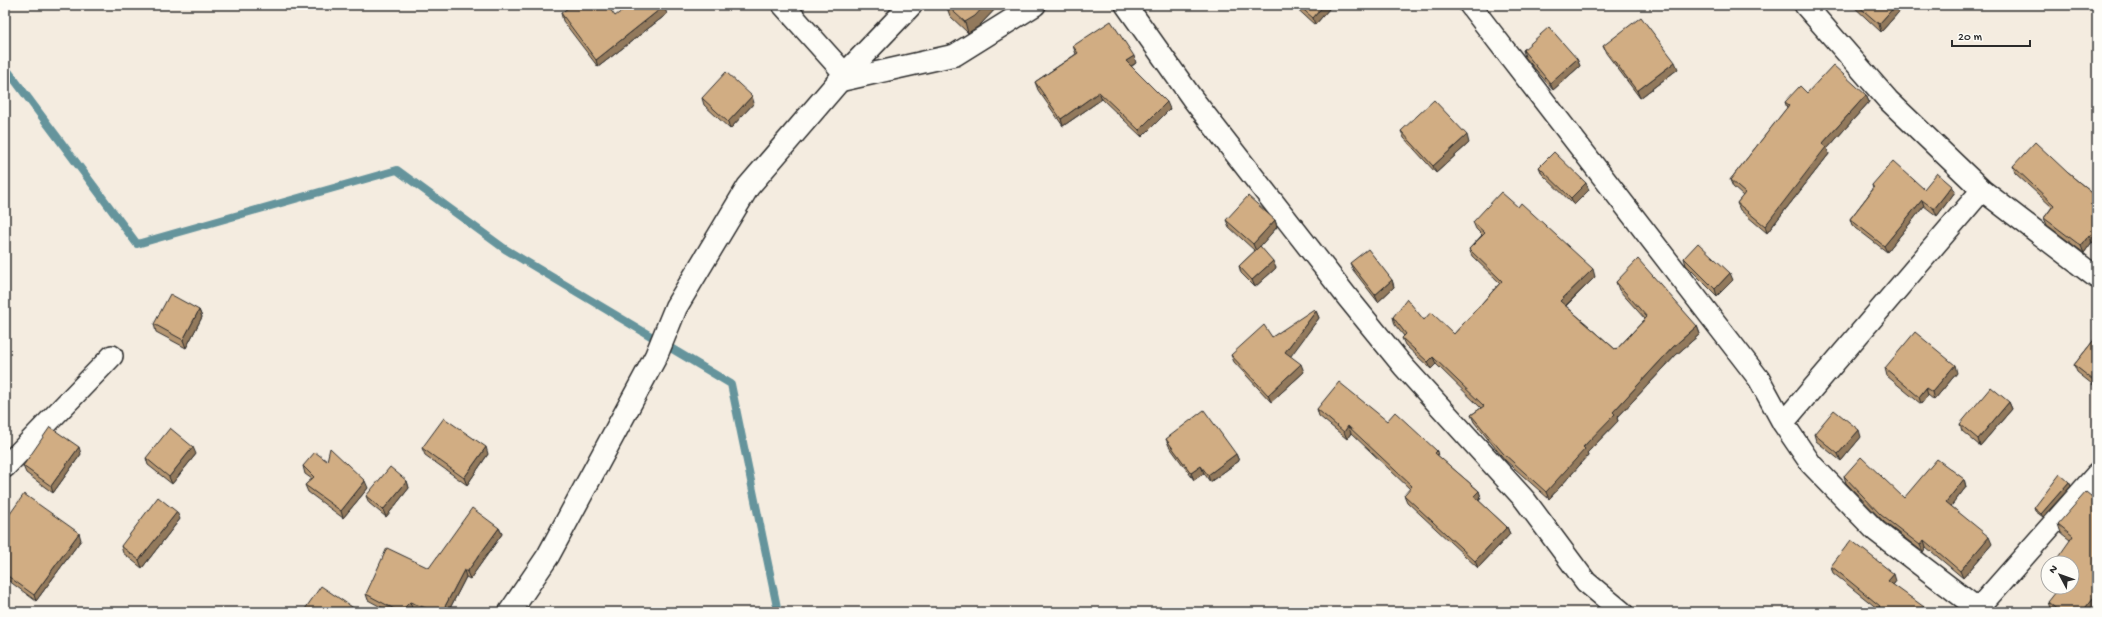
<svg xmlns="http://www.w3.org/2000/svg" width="2102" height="617" viewBox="0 0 2102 617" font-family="'Gochi Hand',sans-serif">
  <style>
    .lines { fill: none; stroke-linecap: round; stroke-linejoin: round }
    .stream { stroke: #65949c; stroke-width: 8 }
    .minor-casing { stroke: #2b2b2b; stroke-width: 24 }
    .tertiary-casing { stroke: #2b2b2b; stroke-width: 25 }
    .minor { stroke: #fdfcf7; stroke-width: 21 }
    .tertiary { stroke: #fdfcf7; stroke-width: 22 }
    .wall { fill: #b49571; stroke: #2b2b2b }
    .shaded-wall { fill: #92795c; stroke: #2b2b2b }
    .building { fill: #d1ad83; stroke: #2b2b2b }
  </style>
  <rect width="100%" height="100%" fill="#f4ece0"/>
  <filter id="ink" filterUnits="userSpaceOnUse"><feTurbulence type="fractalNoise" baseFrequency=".025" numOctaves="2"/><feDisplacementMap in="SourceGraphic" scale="8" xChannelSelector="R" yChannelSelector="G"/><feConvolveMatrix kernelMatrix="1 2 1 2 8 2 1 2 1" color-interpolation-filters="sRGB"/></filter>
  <g filter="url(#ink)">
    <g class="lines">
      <path class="stream" d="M5 67 137 244 397 170 505 249 731 384 778 612"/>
      <g class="minor-casing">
        <path id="minor" d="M783 5 845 74
          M1126 5 1192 98 1348 298 1404 367 1525 500 1586 582 1622 612
          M1470 5 1759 379 1783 423 1811 464 1876 531 1982 612
          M1805 5 1888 100 1982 190 2097 278
          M839 81 955 55 1035 5
          M1783 423 1982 190
          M5 467 112 356
          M1975 612 2097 474"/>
      </g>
      <g class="tertiary-casing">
        <path id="tertiary" d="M510 612 548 556 656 356 676 307 748 187 845 74 911 5"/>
      </g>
      <use href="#minor" class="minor"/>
      <use href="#tertiary" class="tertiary"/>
    </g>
    <path class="wall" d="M946 5H999L979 26 968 33 950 16Z
      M1293 5H1328L1329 9 1315 25Z
      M1852 5H1905L1881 32Z
      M561 13 615 16 667 14 598 67 563 21Z
      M1073 46 1136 63 1131 67 1170 109 1142 137 1102 99 1063 126 1038 90 1035 82 1076 54Z
      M1603 46 1678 69 1640 98 1606 53Z
      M1523 50 1577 59 1580 66 1553 90 1525 57Z
      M1807 93 1866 95 1869 102 1827 149 1829 154 1767 233 1740 210 1737 203 1743 196 1733 187 1730 180 1787 108 1785 102Z
      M702 98 754 103 730 129 704 105Z
      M1401 131 1469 143 1436 173 1404 138Z
      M2013 166 2068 173 2097 197V246L2092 242 2084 253 2047 225 2044 218 2052 207 2015 173Z
      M1539 167 1589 190 1574 205 1542 174Z
      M1872 185 1924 189 1952 186 1955 192 1937 216 1924 206 1887 252 1852 225 1850 219 1873 189Z
      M1518 207 1595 277 1566 306 1616 350 1645 319 1619 290 1616 282 1697 326 1700 334 1676 355 1617 418 1618 421 1587 453 1588 456 1549 499 1505 460 1474 422 1471 415 1481 408 1436 364 1431 369 1405 345 1402 338 1404 336 1395 325 1393 317 1424 320 1454 334 1500 283 1472 256 1469 249 1482 235 1476 229 1473 222Z
      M1226 220H1275L1277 227 1260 246 1276 268 1255 287 1241 273 1239 266 1255 251 1229 227Z
      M1684 258 1733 280 1717 296 1686 265Z
      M1350 263 1392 280 1394 287 1378 302 1353 270Z
      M199 310 202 317 186 348 156 332 154 324Z
      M1316 311 1319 318 1290 356 1304 372 1271 402 1234 362 1231 355 1272 337Z
      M2097 336V388L2077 372 2074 365Z
      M1885 368 1957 373 1934 400 1928 395 1921 404 1887 376Z
      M2009 402 2012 409 1980 446 1962 431 1960 424Z
      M1317 409 1387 421 1437 451 1438 456 1479 491 1481 498 1479 501 1507 527 1510 534 1478 568 1407 502 1404 495 1410 489 1351 433 1347 439 1319 416Z
      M1814 434 1861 437 1841 461 1816 441Z
      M1166 439 1236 454 1239 461 1210 482 1204 473 1194 480 1169 446Z
      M422 448 488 454 467 485 425 455Z
      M81 454 53 493 26 473 23 466Z
      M196 454 172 484 148 465 146 458Z
      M327 461 368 488 343 518 308 492 305 485 312 479 305 474 303 466Z
      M1844 476 1904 498 1964 479 1966 487 1951 506 1992 544 1963 578 1926 547 1923 552 1884 522 1846 483Z
      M407 481 409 488 386 517 369 503 366 496Z
      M2069 482 2071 486 2043 517 2035 511 2034 508Z
      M2097 500V606L2092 612H2052L2051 611 2048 602 2072 587 2070 540 2061 533 2058 524Z
      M180 519 142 568 123 553 121 546Z
      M5 521 81 540 36 601 5 578Z
      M499 528 502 534 470 579 466 577 448 612H421L412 608 409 612H390L368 600 366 594 429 568Z
      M1831 566 1896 581 1893 585 1878 609 1833 573Z"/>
    <path class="shaded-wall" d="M985 5H999L979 26 968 33 965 22Z
      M1324 5H1328L1329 9 1315 25 1313 18Z
      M1896 5H1905L1881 32 1879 24Z
      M664 6 667 14 598 67 596 60Z
      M1134 56 1136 63 1128 68 1126 61Z
      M1577 59 1580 66 1553 90 1550 83Z
      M1675 62 1678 69 1640 98 1637 91Z
      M1099 92 1102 99 1063 126 1061 119Z
      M1866 95 1869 102 1827 149 1829 154 1767 233 1765 226 1822 144Z
      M752 96 754 103 730 129 728 122Z
      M1167 102 1170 109 1142 137 1139 130Z
      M1467 135 1469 143 1436 173 1433 166Z
      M1586 183 1589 190 1574 205 1571 198Z
      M1952 186 1955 192 1937 216 1934 209Z
      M1922 200 1924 206 1887 252 1884 246Z
      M1275 220 1277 227 1256 251 1253 244Z
      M2089 235 2092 242 2084 253 2081 246Z
      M2097 236V246L2094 239Z
      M1273 261 1276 268 1255 287 1252 280Z
      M1593 269 1595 277 1563 308 1560 301Z
      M1730 273 1733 280 1717 296 1715 289Z
      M1392 280 1394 287 1378 302 1375 295Z
      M199 310 202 317 186 348 183 340Z
      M1316 311 1319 318 1288 360 1285 352Z
      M1697 326 1700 334 1676 355 1617 418 1618 421 1587 453 1588 456 1549 499 1546 492 1613 412 1673 347Z
      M1433 357 1436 364 1431 369 1428 362Z
      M1301 364 1304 372 1271 402 1268 395Z
      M1955 365 1957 373 1934 400 1932 392Z
      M1926 388 1928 395 1921 404 1919 397Z
      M2009 402 2012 409 1980 446 1978 439Z
      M1348 426 1351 433 1347 439 1344 432Z
      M1859 430 1861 437 1841 461 1838 454Z
      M79 447 81 454 53 493 51 486Z
      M193 447 196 454 172 484 169 477Z
      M486 447 488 454 467 485 464 478Z
      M1236 454 1239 461 1210 482 1208 475Z
      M1201 466 1204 473 1194 480 1191 473Z
      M1964 479 1966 487 1949 509 1946 502Z
      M365 481 368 488 343 518 341 511Z
      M407 481 409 488 386 517 383 510Z
      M2069 482 2071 486 2043 517 2041 514Z
      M1479 491 1481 498 1477 503 1474 496Z
      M177 512 180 519 142 568 139 560Z
      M1507 527 1510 534 1478 568 1475 561Z
      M499 528 502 534 470 579 467 572Z
      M79 533 81 540 36 601 34 595Z
      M1989 537 1992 544 1963 578 1960 571Z
      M1924 540 1926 547 1923 552 1920 545Z
      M464 570 466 577 448 612H442Z
      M1894 574 1896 581 1890 589 1888 581Z
      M2097 593V606L2092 612H2082Z
      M410 602 412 608 409 612H400Z"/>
    <path class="building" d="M572 5H607L615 16 630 5H663L664 6 596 60 561 13Z
      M946 5H985L975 16 965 22Z
      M1298 5H1324L1313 18Z
      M1857 5H1896L1879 24Z
      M1641 17 1675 62 1637 91 1603 46Z
      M1111 21 1134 56 1126 61 1167 102 1139 130 1099 92 1061 119 1035 82 1078 53 1073 46Z
      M1549 27 1577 59 1550 83 1523 50Z
      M1833 65 1866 95 1822 144 1826 147 1765 226 1737 203 1745 193 1730 180 1789 105 1785 102 1800 86 1807 93Z
      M726 72 752 96 728 122 702 98Z
      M1434 100 1467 135 1433 166 1401 131Z
      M2035 142 2068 173 2097 197V236L2094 239 2089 235 2081 246 2044 218 2054 205 2013 166Z
      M1554 152 1586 183 1571 198 1539 167Z
      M1893 161 1924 189 1937 173 1952 186 1934 209 1922 200 1884 246 1850 219 1874 188 1872 185Z
      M1501 192 1518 207 1521 203 1593 269 1560 301 1616 350 1647 317 1616 282 1638 259 1697 326 1673 347 1613 412 1615 414 1583 447 1585 449 1546 492 1503 453 1471 415 1484 406 1433 357 1428 362 1402 338 1406 334 1393 317 1407 299 1424 320 1431 312 1454 334 1502 281 1469 249 1485 233 1473 222Z
      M1248 196 1275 220 1253 244 1226 220Z
      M1698 243 1730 273 1715 289 1684 258Z
      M1260 246 1273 261 1252 280 1239 266Z
      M1368 249 1392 280 1375 295 1350 263Z
      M170 294 199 310 183 340 154 324Z
      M1314 309 1316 311 1285 352 1301 364 1268 395 1231 355 1264 325 1272 337Z
      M1915 332 1955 365 1932 392 1926 388 1919 397 1885 368Z
      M2097 336V383L2074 365Z
      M1339 382 1387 421 1395 412 1437 451 1435 453 1479 491 1474 496 1507 527 1475 561 1404 495 1412 486 1348 426 1344 432 1317 409Z
      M1991 387 2009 402 1978 439 1960 424Z
      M1204 410 1236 454 1208 475 1201 466 1191 473 1166 439Z
      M1834 410 1859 430 1838 454 1814 434Z
      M444 418 486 447 464 478 422 448Z
      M50 427 79 447 51 486 23 466Z
      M170 428 193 447 169 477 146 458Z
      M330 448 365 481 341 511 305 485 314 477 303 466 315 452 327 461Z
      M1861 457 1904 498 1937 459 1964 479 1946 502 1989 537 1960 571 1924 540 1920 545 1881 515 1844 476Z
      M390 467 407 481 383 510 366 496Z
      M2060 474 2069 482 2041 514 2034 508Z
      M2086 492 2097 501V500V593L2082 612H2060L2048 602 2060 587H2072V563H2054L2073 536 2058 524Z
      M24 494 79 533 34 595 5 574V521Z
      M158 497 177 512 139 560 121 546Z
      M472 508 499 528 467 572 464 570 442 612H436L410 602 400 612 366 594 387 548 429 568Z
      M1851 540 1894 574 1888 581 1931 612H1876L1880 606 1831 566Z
      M321 586 358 611 357 612H303Z
      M1800 609 1805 612H1798Z"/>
  </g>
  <rect width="2102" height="617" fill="none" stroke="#fdfcf7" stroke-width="20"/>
  <rect x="10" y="10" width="2082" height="597" fill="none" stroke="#2b2b2b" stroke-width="1.5" filter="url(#ink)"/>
  <g transform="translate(2060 575) rotate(311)"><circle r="19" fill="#fdfcf7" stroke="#a9a8a5"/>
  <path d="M0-3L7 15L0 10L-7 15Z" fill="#2b2b2b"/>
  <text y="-6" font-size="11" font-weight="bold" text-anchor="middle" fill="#2b2b2b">N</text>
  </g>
  <path d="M1952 40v6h78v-6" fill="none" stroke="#2b2b2b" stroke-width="2"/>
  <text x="1958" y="40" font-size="12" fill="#2b2b2b" stroke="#fdfcf7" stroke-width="3" paint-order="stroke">20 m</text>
</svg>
